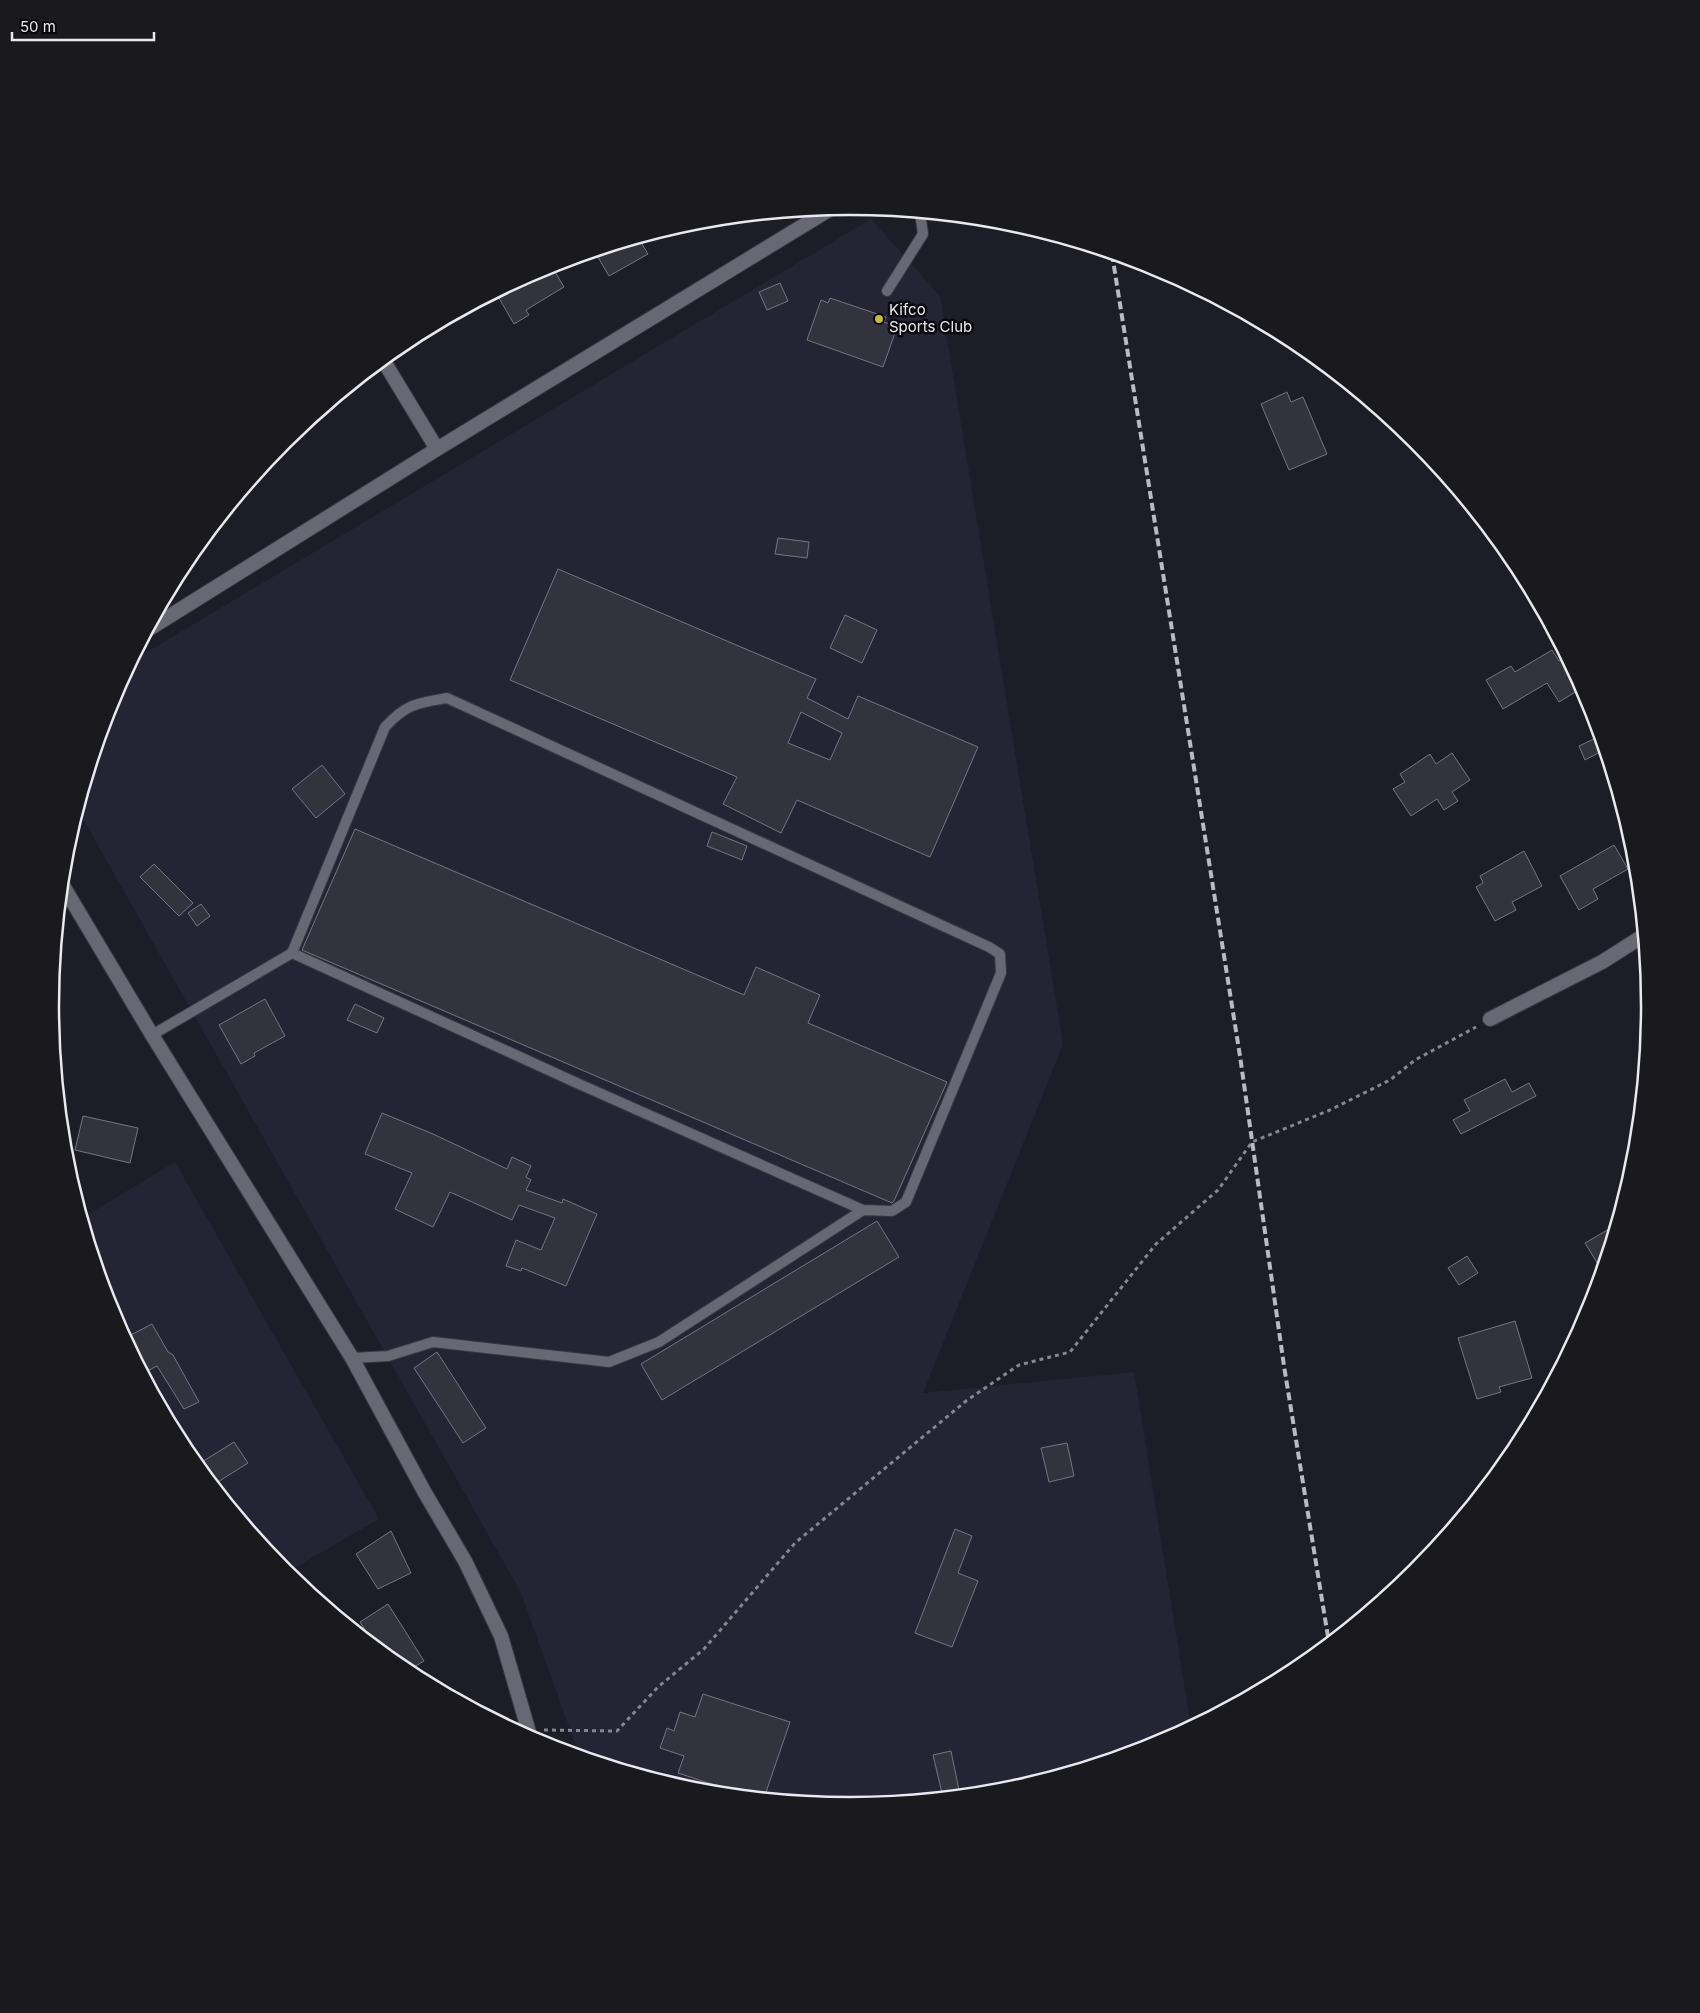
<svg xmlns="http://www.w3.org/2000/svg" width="1700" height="2013" viewBox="0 0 1700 2013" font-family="Inter,sans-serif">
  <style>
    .built { fill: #242434 }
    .building { fill: #32333d; stroke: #767683; fill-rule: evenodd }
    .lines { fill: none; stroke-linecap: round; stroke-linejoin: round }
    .service-casing { stroke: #3a3942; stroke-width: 12 }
    .minor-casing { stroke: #3a3942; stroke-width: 16 }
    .secondary-casing { stroke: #3a3942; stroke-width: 16 }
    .path { stroke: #86868f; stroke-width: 3; stroke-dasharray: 4 4; stroke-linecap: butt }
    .service { stroke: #686874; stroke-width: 10 }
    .minor { stroke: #686874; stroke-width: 14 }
    .secondary { stroke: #686874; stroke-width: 14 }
    .rail { stroke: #babac2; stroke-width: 4; stroke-dasharray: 8 4; stroke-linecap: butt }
    .poi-dot { fill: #c5bc3d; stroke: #08080c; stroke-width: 2 }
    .labels { text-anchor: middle; stroke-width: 5; stroke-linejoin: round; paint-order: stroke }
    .poi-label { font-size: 15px; fill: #e9e9f1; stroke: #08080c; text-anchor: start }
    .rim { fill: none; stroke: #e9e9f1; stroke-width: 2.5 }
  </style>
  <rect width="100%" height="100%" fill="#1d1d27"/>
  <path class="built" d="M871 219 940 296 1063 1044 923 1393 1134 1372 1191 1727 1156 1746 1006 1791 850 1806 694 1791 580 1757 520 1591 78 810 111 700 132 661Z
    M175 1162 379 1519 286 1573 185 1451 111 1312 82 1218Z"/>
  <path class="building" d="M639 239 648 254 609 276 595 252Z
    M551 265 564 287 526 310 529 315 514 324 496 293Z
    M780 283 788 301 767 310 759 292Z
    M830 298 886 317 884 322 897 327 883 367 807 340 821 300 828 303Z
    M1287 392 1291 402 1303 397 1327 454 1289 470 1261 404Z
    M778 538 809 542 807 558 775 554Z
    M558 569 816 679 807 698 848 719 858 696 978 747 930 857 797 800 781 833 723 804 737 777 510 680ZM801 712 842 733 830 760 788 743Z
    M845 615 877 630 862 663 830 648Z
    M1552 650 1559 661 1566 656 1582 688 1559 702 1547 683 1503 709 1486 680 1511 666 1515 672Z
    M1600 736 1604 750 1585 760 1579 746Z
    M1452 753 1470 780 1452 792 1458 801 1444 810 1437 799 1411 816 1393 789 1405 782 1400 774 1430 754 1436 764Z
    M322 765 345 794 316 818 292 789Z
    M355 829 744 995 756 967 820 995 808 1023 947 1082 894 1201 892 1203 302 950Z
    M712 832 747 846 742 860 707 846Z
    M1614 845 1628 869 1593 889 1598 899 1579 910 1560 876Z
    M1524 851 1542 886 1512 902 1516 910 1495 921 1476 887 1483 883 1480 876Z
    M154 864 193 903 179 916 140 877Z
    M201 904 210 916 197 926 188 913Z
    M265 999 285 1036 254 1053 255 1056 241 1064 219 1025Z
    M355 1004 384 1018 377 1033 347 1020Z
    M1505 1079 1512 1092 1529 1083 1536 1096 1461 1134 1453 1120 1470 1111 1464 1100Z
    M382 1113 433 1134 507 1169 512 1157 531 1166 526 1177 531 1180 526 1190 562 1203 563 1199 597 1214 566 1286 522 1268 521 1271 506 1266 516 1240 541 1250 555 1218 519 1205 512 1220 450 1192 433 1227 395 1209 412 1173 365 1154Z
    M83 1116 138 1128 130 1163 75 1150Z
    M877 1221 899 1257 662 1400 641 1364Z
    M1616 1225 1602 1271 1585 1243Z
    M1467 1256 1478 1273 1459 1285 1448 1268Z
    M1515 1321 1532 1378 1499 1387 1501 1392 1477 1399 1458 1338Z
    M152 1324 168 1352 173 1355 199 1402 184 1409 157 1366 143 1373 125 1338Z
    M437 1352 486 1428 463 1443 414 1368Z
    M234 1442 248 1463 213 1485 197 1465Z
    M1067 1443 1074 1476 1049 1482 1041 1448Z
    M955 1529 972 1536 958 1573 978 1581 952 1647 915 1633Z
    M391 1531 411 1573 378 1589 356 1554Z
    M388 1604 424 1661 406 1672 376 1647 360 1622Z
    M703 1694 790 1722 764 1798 751 1797 678 1773 684 1756 660 1748 667 1728 674 1731 680 1712 695 1717Z
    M951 1751 959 1790 942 1793 933 1755Z"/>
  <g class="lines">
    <g class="service-casing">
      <path id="service" d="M887 291 923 234 920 213
        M292 953 385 727C406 704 417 703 447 698L989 947 1000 954 1001 973 906 1202 892 1211 863 1210 659 1342 609 1362 433 1342 388 1356 352 1358
        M152 1035 292 953 579 1084 863 1210"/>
    </g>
    <g class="minor-casing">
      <path id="minor" d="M383 360 437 449
        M149 629 437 449 832 208
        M1490 1019 1602 962 1643 936"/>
    </g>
    <g class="secondary-casing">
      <path id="secondary" d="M62 884 152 1035 352 1358 425 1493 465 1561 501 1636 531 1739"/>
    </g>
    <path class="path" d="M544 1730 617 1731 658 1687 704 1649 795 1543 966 1401 1019 1365 1070 1352 1156 1244 1218 1190 1252 1142 1330 1110 1390 1080 1415 1060 1476 1027"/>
    <use href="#service" class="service"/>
    <use href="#minor" class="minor"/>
    <use href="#secondary" class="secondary"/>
    <path class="rail" d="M1112 254 1240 1056 1284 1366 1329 1643"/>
  </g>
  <circle class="poi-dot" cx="879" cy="319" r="5"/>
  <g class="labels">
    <g class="poi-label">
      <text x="889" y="315">Kifco<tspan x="889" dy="17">Sports Club</tspan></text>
    </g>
  </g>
  <path d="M0 0H1700V2013H0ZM59 1006a791 791 0 1 1 1582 0a791 791 0 1 1-1582 0Z" fill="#1a1a1e" fill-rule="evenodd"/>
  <path class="rim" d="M59 1006a791 791 0 1 1 1582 0a791 791 0 1 1-1582 0Z"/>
  <path d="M12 32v8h142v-8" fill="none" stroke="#e9e9f1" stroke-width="2.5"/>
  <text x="20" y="32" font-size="15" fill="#e9e9f1" stroke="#08080c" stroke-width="4" paint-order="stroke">50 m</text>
</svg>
